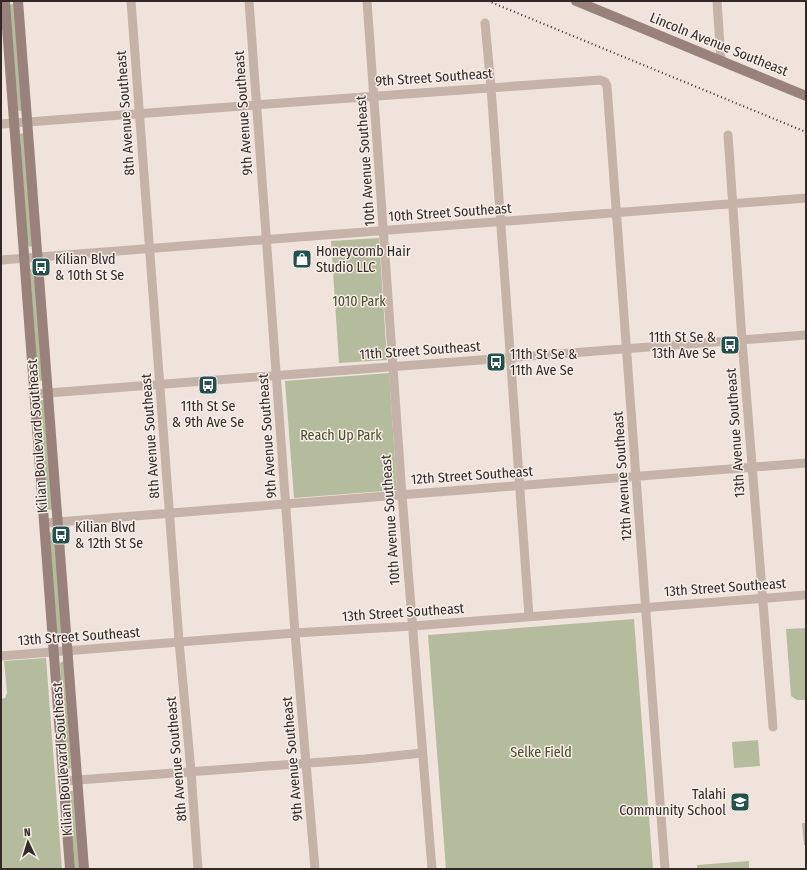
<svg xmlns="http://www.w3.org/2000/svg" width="807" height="870" viewBox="0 0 807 870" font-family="'Fira Sans Condensed',sans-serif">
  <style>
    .green { fill: #b5bc9d }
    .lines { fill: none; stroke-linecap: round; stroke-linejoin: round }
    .street { stroke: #c5b2a9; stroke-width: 9 }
    .secondary { stroke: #98827b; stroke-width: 10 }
    .rail { stroke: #332a28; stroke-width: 2; stroke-dasharray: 1 3; stroke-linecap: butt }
    .labels { text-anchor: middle; stroke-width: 3; stroke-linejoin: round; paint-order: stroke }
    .street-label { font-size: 14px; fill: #332a28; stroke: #f7eee7 }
    .poi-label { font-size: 14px; fill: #332a28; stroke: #f7eee7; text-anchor: start }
    .park-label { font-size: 14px; fill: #474f2f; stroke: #f7eee7 }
  </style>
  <rect width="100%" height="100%" fill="#efe3dc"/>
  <path class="green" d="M12 4H14L22 111H20L18 110 10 5Z
    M23 133 25 134 32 246 30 247 27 244 20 134Z
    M379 238 387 360 339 363 331 241Z
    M33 268 34 269 43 380 39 381 38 379 30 270Z
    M389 373 397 490 294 498 285 381Z
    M42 400H44L52 510 47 509 40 401Z
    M51 532H53L63 639 61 640 57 638 49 535Z
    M634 619 653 869H446L428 635Z
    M806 628V700H797L791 696 786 629Z
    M46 658 62 869H1V699L5 698 7 693 4 661Z
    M63 661 64 662 71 768 70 769 67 768 60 663Z
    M758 740 760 766 734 768 732 742Z
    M70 791H73L81 869H75L69 793Z
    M802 823H806V845H804Z
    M749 861V869H697V865Z"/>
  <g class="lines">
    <path class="street" d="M131 1 179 641 191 771 198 869
      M249 1 295 633 315 869
      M367 1 402 495 432 869
      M717 1 721 61
      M485 23 491 87 529 616
      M1 124C201 109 400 94 600 80L605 82 607 86 665 869
      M728 135 742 340 773 727
      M1 260 806 198
      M35 394 806 335
      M45 523 806 463
      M1 656 295 633 413 626 806 595
      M64 781 365 759 422 753"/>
    <path class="secondary" d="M5 1 70 869
      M18 1 84 869
      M576 1 806 96"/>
    <path class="rail" d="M488 1 806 132"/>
  </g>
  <defs>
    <g id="shop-square" transform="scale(1)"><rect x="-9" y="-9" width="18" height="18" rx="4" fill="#22504d" stroke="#f7eee7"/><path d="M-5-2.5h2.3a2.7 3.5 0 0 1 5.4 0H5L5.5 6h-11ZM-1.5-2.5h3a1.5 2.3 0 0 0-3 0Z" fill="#fff"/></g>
    <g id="bus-square" transform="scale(1)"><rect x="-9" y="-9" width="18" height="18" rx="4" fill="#22504d" stroke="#f7eee7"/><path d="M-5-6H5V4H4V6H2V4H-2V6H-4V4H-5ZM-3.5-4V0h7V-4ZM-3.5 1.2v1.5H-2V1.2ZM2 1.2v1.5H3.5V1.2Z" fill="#fff"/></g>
    <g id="school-square" transform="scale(1)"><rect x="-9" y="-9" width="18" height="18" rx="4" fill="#22504d" stroke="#f7eee7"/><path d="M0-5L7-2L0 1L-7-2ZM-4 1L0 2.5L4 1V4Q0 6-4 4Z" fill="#fff"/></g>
  </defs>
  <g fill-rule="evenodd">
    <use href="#shop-square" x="302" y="259"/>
    <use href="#bus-square" x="41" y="267"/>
    <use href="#bus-square" x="730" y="345"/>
    <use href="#bus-square" x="496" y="362"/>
    <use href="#bus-square" x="208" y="385"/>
    <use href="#bus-square" x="61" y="535"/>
    <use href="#school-square" x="740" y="802"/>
  </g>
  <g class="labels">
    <g class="street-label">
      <text transform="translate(719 44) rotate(22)" y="5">Lincoln Avenue Southeast</text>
      <text transform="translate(434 77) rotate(-4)" y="5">9th Street Southeast</text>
      <text transform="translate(125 113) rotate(-94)" y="5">8th Avenue Southeast</text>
      <text transform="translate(243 113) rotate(-94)" y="5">9th Avenue Southeast</text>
      <text transform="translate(365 161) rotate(-94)" y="5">10th Avenue Southeast</text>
      <text transform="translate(450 212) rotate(-4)" y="5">10th Street Southeast</text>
      <text transform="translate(420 350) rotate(-4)" y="5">11th Street Southeast</text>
      <text transform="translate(735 433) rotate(-94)" y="5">13th Avenue Southeast</text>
      <text transform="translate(37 436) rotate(-94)" y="5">Kilian Boulevard Southeast</text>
      <text transform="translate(150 436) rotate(-94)" y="5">8th Avenue Southeast</text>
      <text transform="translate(267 436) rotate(-94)" y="5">9th Avenue Southeast</text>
      <text transform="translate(472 475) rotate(-4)" y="5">12th Street Southeast</text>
      <text transform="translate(622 476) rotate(-94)" y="5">12th Avenue Southeast</text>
      <text transform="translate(390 520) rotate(-94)" y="5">10th Avenue Southeast</text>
      <text transform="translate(725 587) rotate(-4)" y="5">13th Street Southeast</text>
      <text transform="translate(403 612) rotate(-4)" y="5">13th Street Southeast</text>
      <text transform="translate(79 636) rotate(-4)" y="5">13th Street Southeast</text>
      <text transform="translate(62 759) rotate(-94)" y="5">Kilian Boulevard Southeast</text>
      <text transform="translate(176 759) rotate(-95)" y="5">8th Avenue Southeast</text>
      <text transform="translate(292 759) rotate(-95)" y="5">9th Avenue Southeast</text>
    </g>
    <g class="poi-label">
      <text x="316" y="256">Honeycomb Hair<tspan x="316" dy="16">Studio LLC</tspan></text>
      <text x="55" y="264">Kilian Blvd<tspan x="55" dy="16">&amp; 10th St Se</tspan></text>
      <text x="716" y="342" text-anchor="end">11th St Se &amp;<tspan x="716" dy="16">13th Ave Se</tspan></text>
      <text x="510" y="359">11th St Se &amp;<tspan x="510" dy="16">11th Ave Se</tspan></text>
      <text x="208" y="411" text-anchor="middle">11th St Se<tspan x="208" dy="16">&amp; 9th Ave Se</tspan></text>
      <text x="75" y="532">Kilian Blvd<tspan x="75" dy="16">&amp; 12th St Se</tspan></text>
      <text x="726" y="799" text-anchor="end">Talahi<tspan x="726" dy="16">Community School</tspan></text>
    </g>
    <g class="park-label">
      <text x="359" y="306">1010 Park</text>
      <text x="341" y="440">Reach Up Park</text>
      <text x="541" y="757">Selke Field</text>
    </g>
  </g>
  <rect width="807" height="870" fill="none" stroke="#332a28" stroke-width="4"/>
  <g transform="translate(28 842) rotate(356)" stroke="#f7eee7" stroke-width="3" paint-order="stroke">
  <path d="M0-3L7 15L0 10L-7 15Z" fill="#332a28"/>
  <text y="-6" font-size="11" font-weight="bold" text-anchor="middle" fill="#332a28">N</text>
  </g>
</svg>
